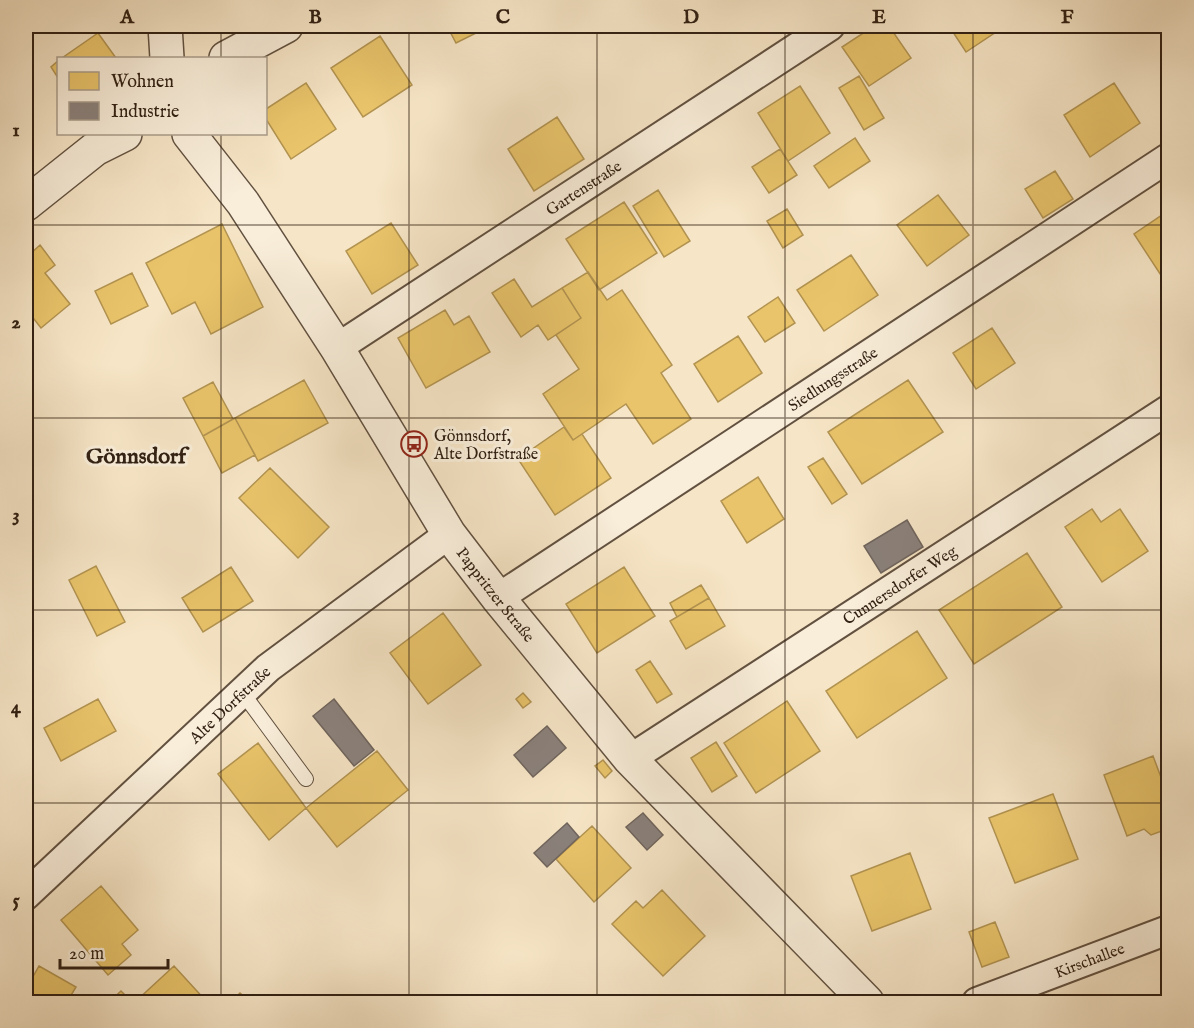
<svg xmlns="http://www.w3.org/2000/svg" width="1194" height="1028" viewBox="0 0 1194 1028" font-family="'IM FELL English',serif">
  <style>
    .homes { fill: #e9c46a; stroke: #b29350; stroke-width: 1.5 }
    .industry { fill: #8a817c; stroke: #6f645c; stroke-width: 1.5 }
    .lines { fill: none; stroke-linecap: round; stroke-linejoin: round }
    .service-casing { stroke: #625140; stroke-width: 16 }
    .minor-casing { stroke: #625140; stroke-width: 32 }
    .tertiary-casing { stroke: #625140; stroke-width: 36 }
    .service { stroke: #f9eeda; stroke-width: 14 }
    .minor { stroke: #f9eeda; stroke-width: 28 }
    .tertiary { stroke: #f9eeda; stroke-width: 33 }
    .grid { fill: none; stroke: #312013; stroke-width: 1.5; stroke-opacity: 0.55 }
    .labels { text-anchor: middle; stroke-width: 6; stroke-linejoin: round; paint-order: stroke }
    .street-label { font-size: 16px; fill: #312013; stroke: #f9eeda }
    .poi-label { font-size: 16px; fill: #312013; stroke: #f9eeda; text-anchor: start }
    .district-label { font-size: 22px; font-weight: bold; fill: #312013; stroke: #f9eeda }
    .neatline { fill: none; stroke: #312013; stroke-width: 2 }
    .grid-label { font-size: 20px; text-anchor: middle; font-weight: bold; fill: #312013 }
  </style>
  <rect width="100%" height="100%" fill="#f6e5c6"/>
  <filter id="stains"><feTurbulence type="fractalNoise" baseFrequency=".00333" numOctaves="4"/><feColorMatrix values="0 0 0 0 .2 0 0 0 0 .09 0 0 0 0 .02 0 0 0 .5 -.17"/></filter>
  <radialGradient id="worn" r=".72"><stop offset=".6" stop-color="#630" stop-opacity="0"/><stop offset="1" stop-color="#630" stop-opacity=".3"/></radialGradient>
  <path class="homes" d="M447 26H490L456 43Z
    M874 26H889L911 58 869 86 842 47Z
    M949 26H996L999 30 966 52Z
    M98 33 116 58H62Z
    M380 36 412 85 363 117 331 68Z
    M58 61V78L51 67Z
    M859 76 884 118 864 130 839 88Z
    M306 83 336 129 291 159 266 119V109Z
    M1114 83 1140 123 1090 157 1064 115Z
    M800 86 830 133 788 161 758 113Z
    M557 117 584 159 534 191 508 149Z
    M855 138 870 161 829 188 814 166Z
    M780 149 797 175 769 193 752 167Z
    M1055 171 1073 199 1043 218 1025 189Z
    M658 190 690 241 664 257 633 206Z
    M938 195 969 235 927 266 897 225Z
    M624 202 657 253 599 290 566 239Z
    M787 209 803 235 783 248 767 221Z
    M1168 211V286L1134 234Z
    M391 223 418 265 372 294 346 251Z
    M222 224 263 307 211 334 195 302 172 314 146 263Z
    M40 245 55 265 45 273 70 304 41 328 26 309V248L30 254Z
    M851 255 878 295 824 331 797 290Z
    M588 272 607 300 622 290 672 365 661 373 691 419 653 444 626 404 573 440 543 394 579 369 556 335 581 318 562 288Z
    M132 273 148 306 111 324 95 291Z
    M514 279 532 307 562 288 581 318 548 340 538 325 521 337 492 293Z
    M778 297 795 323 765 342 748 317Z
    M445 310 454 325 469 316 490 352 426 388 398 338Z
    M992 328 1015 363 976 389 953 353Z
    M738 336 762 373 718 402 694 364Z
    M304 380 328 423 258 461 235 418Z
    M908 380 943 432 862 484 828 432Z
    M213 382 233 419 203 436 183 398Z
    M235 418 255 455 222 473 203 436Z
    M564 427 573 440 582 434 611 478 555 515 518 459Z
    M823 458 847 494 832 504 808 467Z
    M270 468 329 527 298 558 239 498Z
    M758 477 784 519 747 543 721 501Z
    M1092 509 1101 522 1120 509 1148 551 1102 582 1065 527Z
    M1027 553 1062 607 974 664 939 610Z
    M96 566 125 622 97 636 69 580Z
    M231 567 253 601 203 632 182 598Z
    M624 567 655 616 597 653 566 604Z
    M701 585 709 598 677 617 670 603Z
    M709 598 725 626 686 649 670 621Z
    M443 613 481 665 428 704 390 653Z
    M917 631 947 678 857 738 826 691Z
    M650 661 672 694 657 703 636 670Z
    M523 693 531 702 523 708 516 699Z
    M98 699 116 731 61 761 44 728Z
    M787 701 820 751 756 793 724 743Z
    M716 742 737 776 712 792 691 758Z
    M258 743 306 808 269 840 218 774Z
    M377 751 408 790 337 847 306 808Z
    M1153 756 1168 796V820L1164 822 1162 831 1151 835 1144 829 1127 836 1104 775Z
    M603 760 612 771 605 778 595 766Z
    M1053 794 1078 859 1015 883 989 818Z
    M592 826 631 868 594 902 556 859Z
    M910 853 931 909 872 931 851 876Z
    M101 886 138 930 122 944 131 955 108 975 61 920Z
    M662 890 705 936 663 976 612 924 636 901 643 908Z
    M995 922 1009 957 982 967 969 932Z
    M39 966 76 987 67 1002H26V989Z
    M174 966 207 1002H135Z
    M121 991 132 1002H109Z
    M240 993 251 1002H231Z"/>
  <path class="industry" d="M907 520 923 547 881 573 864 546Z
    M334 699 374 750 354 766 313 716Z
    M547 726 566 748 533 777 514 755Z
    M643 813 663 835 647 850 626 827Z
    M567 823 579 837 547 867 534 853Z"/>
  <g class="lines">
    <g class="service-casing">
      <path id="service" d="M242 692 306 779"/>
    </g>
    <g class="minor-casing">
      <g id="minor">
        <path id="s1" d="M337 348 830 26"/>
        <path id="s2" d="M498 598 1168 158"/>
        <path id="s3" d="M630 759 1168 410"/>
        <path id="s4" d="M26 895 268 668 449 534"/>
        <path id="s5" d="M977 1002 1168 930"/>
      </g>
    </g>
    <g class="tertiary-casing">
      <g id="tertiary">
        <path d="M165 26 167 58"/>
        <path d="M226 58 286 26"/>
        <path id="s6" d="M189 134 243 203 337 348 449 534 498 598 630 759 867 1002"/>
        <path d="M26 204 95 149 125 134"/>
      </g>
    </g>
    <use href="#service" class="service"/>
    <use href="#minor" class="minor"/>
    <use href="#tertiary" class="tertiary"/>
  </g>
  <path class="grid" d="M221 26V58M409 26V1002M597 26V1002M785 26V1002M973 26V1002M221 134V1002M26 225H1168M26 418H1168M26 610H1168M26 803H1168"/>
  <defs>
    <g id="bus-ring" transform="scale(1.35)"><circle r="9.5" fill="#f9eeda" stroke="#8f2418" stroke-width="1.5"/><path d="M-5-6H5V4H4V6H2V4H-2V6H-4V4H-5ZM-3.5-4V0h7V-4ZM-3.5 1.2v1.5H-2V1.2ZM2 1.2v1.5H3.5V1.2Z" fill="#8f2418"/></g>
  </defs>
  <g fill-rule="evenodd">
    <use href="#bus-ring" x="414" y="444"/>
  </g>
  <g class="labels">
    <g class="street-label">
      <text dy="6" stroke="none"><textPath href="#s1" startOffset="294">Gartenstraße</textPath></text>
      <text dy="6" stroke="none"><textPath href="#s2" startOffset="400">Siedlungsstraße</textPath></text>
      <text dy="6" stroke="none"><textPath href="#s3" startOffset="321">Cunnersdorfer Weg</textPath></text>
      <text dy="6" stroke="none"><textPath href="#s6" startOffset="554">Pappritzer Straße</textPath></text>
      <text dy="6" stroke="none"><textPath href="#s4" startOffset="279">Alte Dorfstraße</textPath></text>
      <text dy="6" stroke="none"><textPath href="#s5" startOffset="120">Kirschallee</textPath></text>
    </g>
    <g class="poi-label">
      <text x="434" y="441">Gönnsdorf,<tspan x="434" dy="18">Alte Dorfstraße</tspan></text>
    </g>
    <g class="district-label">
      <text x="136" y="463">Gönnsdorf</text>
    </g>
  </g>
  <rect width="1194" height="1028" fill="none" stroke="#f6e5c6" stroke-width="66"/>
  <rect x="57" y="57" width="210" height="78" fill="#f9eeda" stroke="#a99c8a" stroke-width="1.5"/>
  <rect x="69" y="72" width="30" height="18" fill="#e9c46a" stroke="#a99c8a" stroke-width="1.5"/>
  <text x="111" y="87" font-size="18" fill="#312013">Wohnen</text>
  <rect x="69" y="102" width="30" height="18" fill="#8a817c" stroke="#a99c8a" stroke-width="1.5"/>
  <text x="111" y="117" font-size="18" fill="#312013">Industrie</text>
  <path d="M60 959v9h108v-9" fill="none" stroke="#312013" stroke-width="3"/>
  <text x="69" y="959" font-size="18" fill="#312013" stroke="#f9eeda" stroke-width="4.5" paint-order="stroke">20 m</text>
  <rect x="33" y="33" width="1128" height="962" class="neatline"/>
  <g class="grid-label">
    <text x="127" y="23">A</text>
    <text x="315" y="23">B</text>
    <text x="503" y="23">C</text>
    <text x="691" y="23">D</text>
    <text x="879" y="23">E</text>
    <text x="1067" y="23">F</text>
    <text x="16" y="136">1</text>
    <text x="16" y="328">2</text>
    <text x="16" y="521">3</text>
    <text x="16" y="713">4</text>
    <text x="16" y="906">5</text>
  </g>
  <rect width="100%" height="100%" filter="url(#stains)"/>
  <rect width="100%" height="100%" fill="url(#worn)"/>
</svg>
